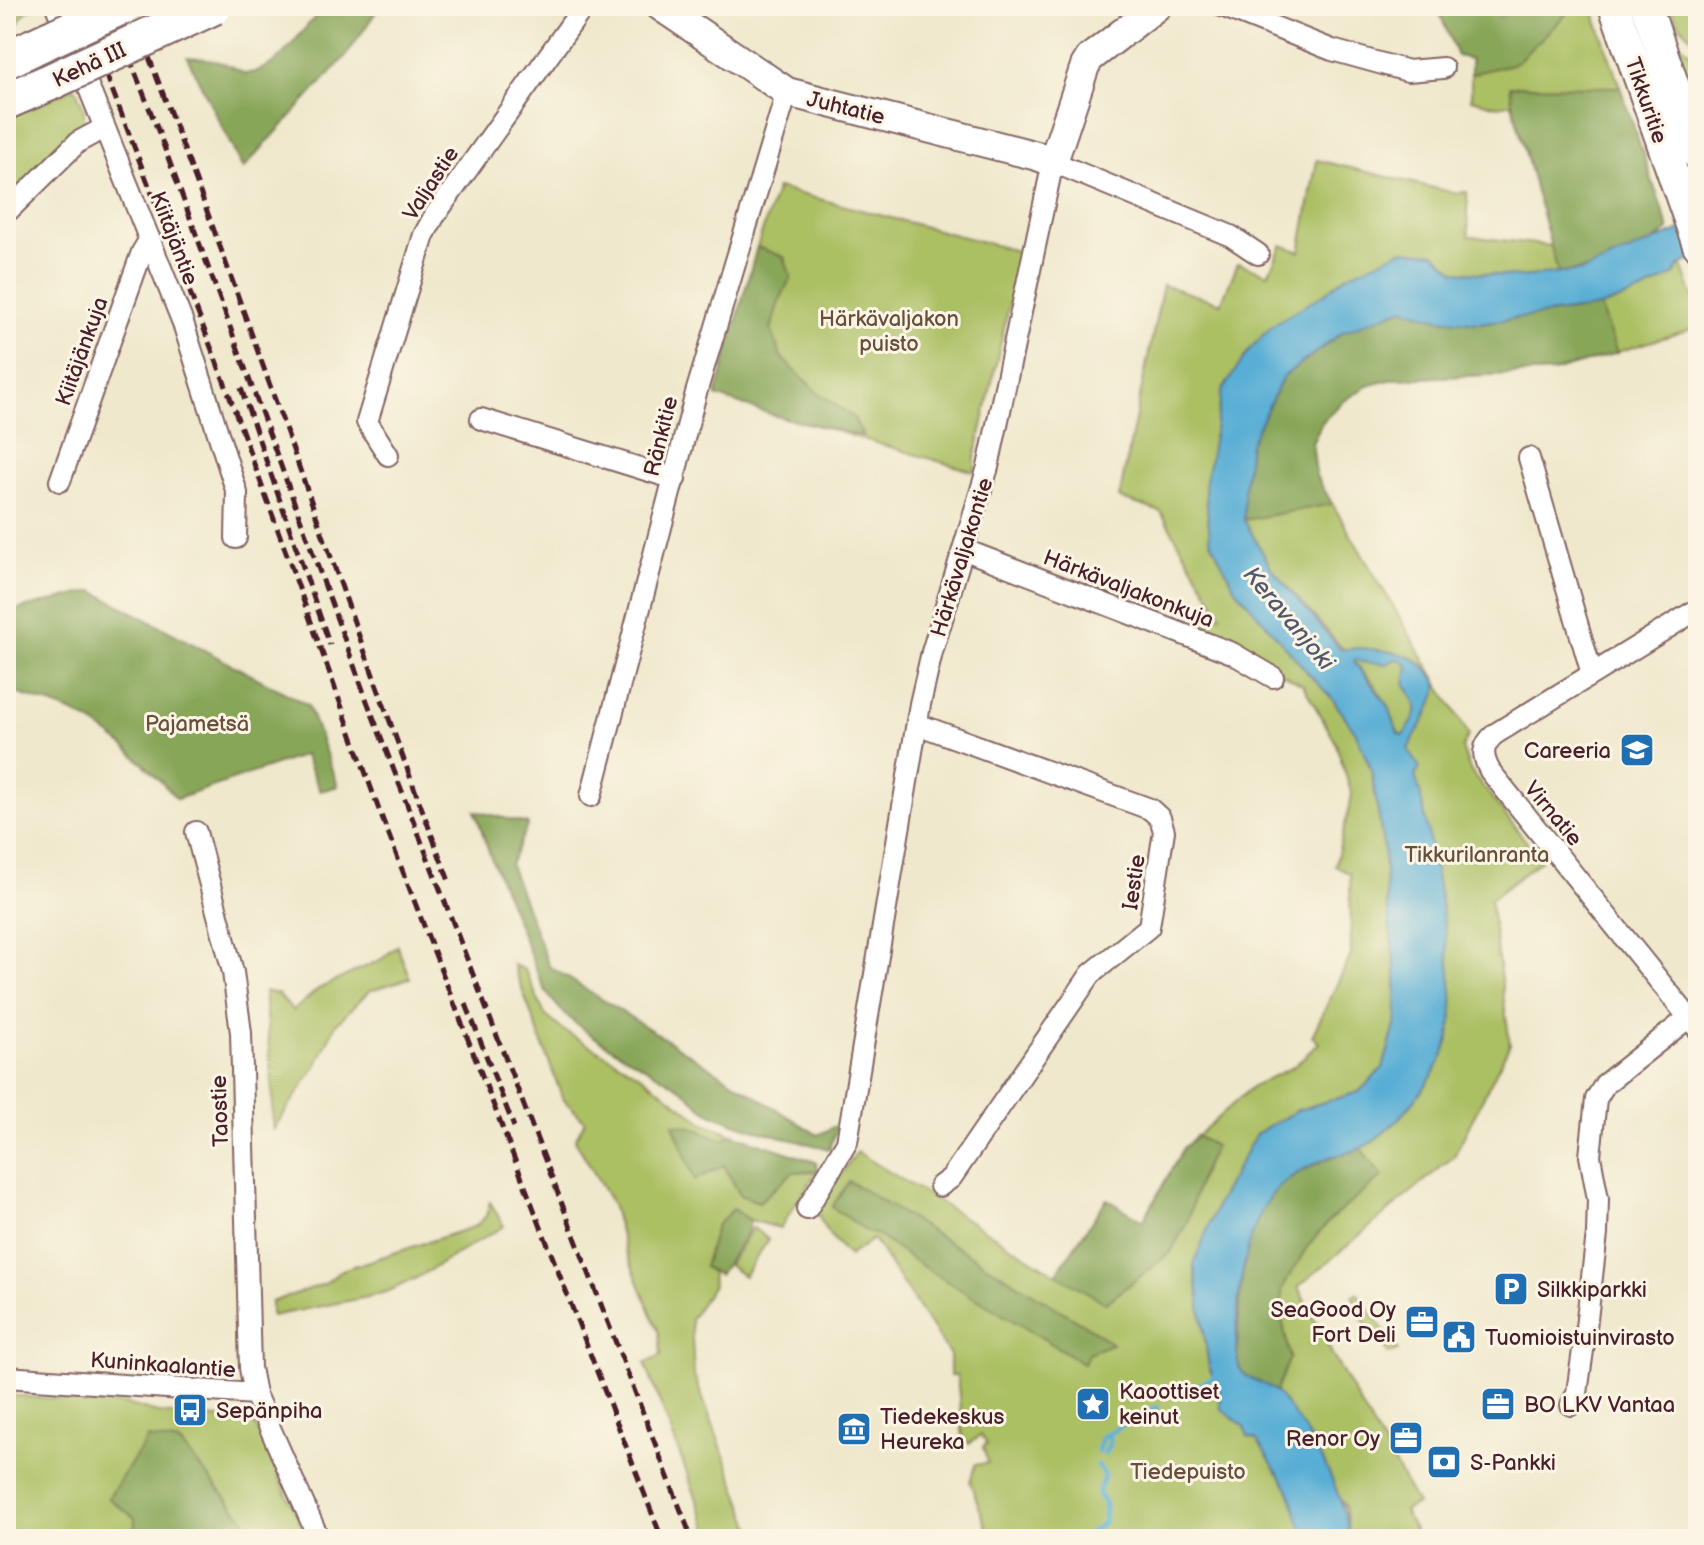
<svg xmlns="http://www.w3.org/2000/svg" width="1704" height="1545" viewBox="0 0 1704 1545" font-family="'Balsamiq Sans',sans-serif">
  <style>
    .green { fill: #abbf63; stroke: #7a6f47; stroke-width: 2 }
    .forest { fill: #88a659; stroke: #696242; stroke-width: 2 }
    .water { fill: #59aed5; stroke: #526680; stroke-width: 2; fill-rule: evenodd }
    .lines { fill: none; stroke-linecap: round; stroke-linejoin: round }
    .stream { stroke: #59aed5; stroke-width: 5 }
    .street-casing { stroke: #846563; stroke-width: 24 }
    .secondary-casing { stroke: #846563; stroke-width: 32 }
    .primary-casing { stroke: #846563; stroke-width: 34 }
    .highway-casing { stroke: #846563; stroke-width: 40 }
    .street { stroke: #fff; stroke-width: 20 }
    .secondary { stroke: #fff; stroke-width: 28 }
    .primary { stroke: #fff; stroke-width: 30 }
    .highway { stroke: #fff; stroke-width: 36 }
    .rail { stroke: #4a1f2b; stroke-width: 5; stroke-dasharray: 12 6; stroke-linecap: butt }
    .highway-bridge-casing { stroke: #846563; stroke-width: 40; stroke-linecap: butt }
    .highway-bridge { stroke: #fff; stroke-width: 36 }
    .labels { text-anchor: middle; stroke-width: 6; stroke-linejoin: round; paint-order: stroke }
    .street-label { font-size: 22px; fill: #4a1f2b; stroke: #fcf5e5 }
    .park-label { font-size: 22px; fill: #674f3c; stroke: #fcf5e5 }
    .poi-label { font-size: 22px; fill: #4a1f2b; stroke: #fcf5e5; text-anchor: start }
    .water-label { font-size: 24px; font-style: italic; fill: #50586f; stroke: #fcf5e5 }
  </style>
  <rect width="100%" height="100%" fill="#fcf5e5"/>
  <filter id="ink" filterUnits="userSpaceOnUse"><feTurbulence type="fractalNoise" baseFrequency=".0125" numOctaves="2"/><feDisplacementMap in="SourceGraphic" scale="16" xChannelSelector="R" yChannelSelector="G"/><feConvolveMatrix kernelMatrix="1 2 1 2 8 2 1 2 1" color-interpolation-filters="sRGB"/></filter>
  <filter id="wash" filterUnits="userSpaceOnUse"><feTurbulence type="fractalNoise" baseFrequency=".006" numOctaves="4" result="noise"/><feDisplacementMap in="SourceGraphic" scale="32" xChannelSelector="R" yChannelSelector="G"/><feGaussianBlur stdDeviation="1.8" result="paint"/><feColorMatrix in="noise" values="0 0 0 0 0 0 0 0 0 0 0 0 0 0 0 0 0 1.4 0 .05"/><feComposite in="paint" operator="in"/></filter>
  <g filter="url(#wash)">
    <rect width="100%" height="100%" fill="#efe8cc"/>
    <path class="green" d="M6 6H42C26 8 21 16 15 30L6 34Z
      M1437 6H1480L1500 17 1527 6H1592L1669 230 1653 242 1582 271 1519 277 1455 271 1435 253 1346 276 1324 294 1213 436 1278 635 1308 673 1331 697 1356 733 1371 769 1384 850 1386 896 1396 975 1397 1019 1383 1068 1359 1092 1298 1110 1256 1134 1218 1203 1194 1263 1209 1367 1220 1392 1221 1409C1230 1415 1239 1421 1247 1428 1271 1454 1301 1503 1305 1539H991L970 1482 975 1465 988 1463 983 1447 987 1444 981 1435 969 1444 963 1440 957 1375 950 1376V1355L873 1239 849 1256C837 1243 817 1226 818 1207L857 1152 1056 1274 1107 1199 1143 1221 1183 1149 1253 1086 1293 1067 1319 1043 1312 1036 1351 955 1350 874 1335 866 1352 795 1335 741 1303 685 1198 628 1221 615 1161 512 1119 498 1163 285 1221 303 1238 263 1268 274 1282 245 1300 252 1317 160 1455 193 1467 192 1469 236 1551 246 1512 103 1498 106 1471 99V59L1457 56Z
      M1669 6H1698V45L1678 23Z
      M1668 33 1698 60V121Z
      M75 87 84 108V125L6 204V119Z
      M777 188 1021 252 975 458V472L716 396 757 247Z
      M1678 266 1683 268 1698 311V327L1553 372 1393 379 1367 386 1341 403 1322 422 1312 443 1316 476 1469 735 1462 748 1470 770 1541 860 1490 900 1510 1044 1454 1156 1298 1287 1333 1356 1417 1504 1404 1511 1419 1539H1350L1345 1506 1243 1375 1252 1239 1257 1219 1394 1124 1435 1072 1449 1040 1420 792 1415 776 1420 768 1408 750 1403 735 1398 733 1389 707 1374 684 1272 569 1244 520 1250 443 1500 318 1600 307 1644 291 1674 275Z
      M397 946 410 978 369 991 336 1024 316 1066 273 1130 272 1084 264 991 278 994 293 1011 318 989 382 959Z
      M513 965 525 970 545 1015 563 1030 642 1076 704 1123 732 1134 723 1140 688 1126 724 1165 740 1195 759 1202 793 1172 817 1171 780 1228 750 1220 733 1210 704 1267 712 1273 713 1285 691 1319 694 1375 756 1539H712L645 1363 661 1355 659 1332 624 1247 612 1204 575 1140 585 1121 563 1099Z
      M490 1202 504 1226 418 1277 389 1291 368 1297 271 1316V1302L324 1284 342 1270 476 1226 486 1216Z
      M753 1228 769 1239 744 1276 728 1265Z
      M1357 1293 1398 1350 1389 1354 1375 1332 1372 1334 1355 1307 1357 1304 1352 1296Z
      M6 1395 125 1404 158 1413 253 1421 308 1539H6Z"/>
    <path class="forest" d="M327 6H380L346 56 243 169 187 57C209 58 226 62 245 74 286 68 297 29 327 6Z
      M1437 6H1480L1500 17 1527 6H1575L1519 60 1512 64 1471 74V59L1457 56Z
      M1510 86 1620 87 1669 230C1639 254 1597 270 1558 273L1512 102Z
      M757 247 784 257 791 277 778 304 771 330 781 357 817 392 854 418 863 436 776 416 716 396Z
      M1600 307 1617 353 1553 372 1393 379 1367 386 1341 403 1322 422 1312 443 1316 476 1332 504 1244 520V490L1250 443 1283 377 1343 332 1403 308 1439 319 1479 323Z
      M93 591 308 705 338 786 320 791 304 755 177 799C153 772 125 744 94 724 68 708 35 699 6 690V612Z
      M475 811 528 824 510 865 549 966 818 1135 839 1124 829 1149C791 1139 746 1130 711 1113 700 1108 692 1097 682 1090 636 1058 575 1037 544 989L490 855Z
      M673 1124 688 1126 723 1140 732 1134 816 1162 817 1171 793 1172 759 1202 740 1195 724 1165 695 1180Z
      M1196 1136 1215 1146 1199 1180 1188 1220 1171 1252 1106 1303 1056 1274 1107 1199 1143 1221 1183 1149Z
      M1360 1148 1383 1176 1331 1219 1307 1247 1282 1289V1318L1290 1358 1276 1391C1267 1386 1250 1382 1243 1374 1235 1366 1238 1349 1238 1339 1239 1293 1243 1222 1278 1188 1298 1168 1334 1156 1360 1148Z
      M849 1181 1096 1332 1112 1344 1088 1353 1084 1364C1015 1319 942 1283 876 1234L869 1233 832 1207Z
      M733 1209 750 1220 748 1231 719 1275 704 1267 716 1226Z
      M148 1438 180 1443 261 1539H134L135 1518 108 1498Z"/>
    <path class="water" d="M1698 223V256L1679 266 1674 275 1644 291 1600 307 1479 323 1439 319 1403 308 1343 332 1283 377 1250 443 1244 490V520L1272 569 1340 649C1347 650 1353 648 1360 648 1392 652 1421 650 1438 685 1433 709 1419 728 1408 749L1420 768 1415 776 1420 792C1430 843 1441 895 1447 947 1451 978 1456 1008 1449 1038 1441 1074 1393 1133 1359 1149 1350 1153 1339 1154 1330 1157 1314 1163 1289 1176 1278 1188 1244 1222 1232 1315 1238 1362 1241 1383 1267 1380 1278 1394 1313 1437 1341 1484 1350 1539H1305L1289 1490 1256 1439 1248 1437 1244 1426 1221 1409 1220 1392 1209 1367 1194 1263 1218 1203 1256 1134 1298 1110 1359 1092 1383 1068 1397 1019 1396 975 1386 896 1384 850 1371 769 1356 733 1331 697 1308 673 1234 587 1210 539 1205 486 1222 391 1250 349 1274 324 1324 294 1346 276 1402 250 1435 253 1455 271 1519 277 1582 271ZM1398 658 1408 666 1405 683C1419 707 1422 712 1403 735L1398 733 1389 707 1354 661 1356 659 1361 662 1386 664Z"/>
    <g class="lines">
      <path class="stream" d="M1177 1397 1218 1375
        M1137 1417 1157 1407
        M1098 1451 1101 1438 1123 1425
        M1105 1453 1110 1442 1108 1433
        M1086 1536 1104 1522 1105 1504 1098 1494 1104 1476 1098 1465"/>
    </g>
  </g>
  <g filter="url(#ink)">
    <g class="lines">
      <g class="street-casing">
        <path id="street" d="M56 6 183 323 237 493 236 538
          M1222 6 1332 50 1408 71 1443 68
          M6 213 78 142 104 128
          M481 419 675 479
          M388 455 367 422 424 235 435 215 584 6
          M1529 458 1592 674
          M60 481 142 252 150 239
          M965 550 1232 653 1273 677
          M1698 609 1495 734C1481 746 1482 756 1490 771L1698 1029
          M917 724 1150 809 1160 818 1164 831 1149 927 1091 974 951 1178 940 1186
          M591 796 696 393 787 92
          M196 832 233 972 241 1033 250 1368 255 1394 319 1539
          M807 1209 847 1142 920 704 932 652 988 467 1053 162 1231 236 1258 254
          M6 1377 255 1394
          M1571 1405 1577 1393 1585 1336 1597 1234 1598 1199 1590 1156 1596 1099 1605 1084 1688 1018"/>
      </g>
      <g class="secondary-casing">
        <path id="secondary" d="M660 6 787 92 1037 156 1053 162 1085 66 1090 58 1157 6"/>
      </g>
      <g class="primary-casing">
        <path id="primary" d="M1614 6 1698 245
          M1646 6 1698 155"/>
      </g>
      <g class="highway-casing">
        <path id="highway" d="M6 60 33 47
          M6 101 48 83"/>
      </g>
      <use href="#street" class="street"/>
      <use href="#secondary" class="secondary"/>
      <use href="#primary" class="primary"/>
      <use href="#highway" class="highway"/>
      <path class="rail" d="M80 6 227 389 379 810 662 1539
        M109 6 159 133 367 701 692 1539
        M129 6C243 295 339 591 449 881
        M241 388 330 645
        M466 1004 514 1127"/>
      <g class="highway-bridge-casing">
        <path id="highway-bridge" d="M33 47 122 6
          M48 83 214 6"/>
      </g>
      <use href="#highway-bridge" class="highway-bridge"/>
    </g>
  </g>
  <defs>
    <g id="school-square" transform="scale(1.8)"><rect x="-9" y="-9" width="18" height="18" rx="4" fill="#1f6fb2" stroke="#fcf5e5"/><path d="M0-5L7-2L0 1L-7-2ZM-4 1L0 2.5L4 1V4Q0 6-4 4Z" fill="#fff"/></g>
    <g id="parking-square" transform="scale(1.8)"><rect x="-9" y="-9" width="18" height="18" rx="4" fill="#1f6fb2" stroke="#fcf5e5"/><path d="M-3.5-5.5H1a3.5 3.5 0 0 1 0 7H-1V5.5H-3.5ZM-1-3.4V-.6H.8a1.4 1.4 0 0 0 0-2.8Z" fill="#fff"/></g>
    <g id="office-square" transform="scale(1.8)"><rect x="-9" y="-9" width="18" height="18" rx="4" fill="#1f6fb2" stroke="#fcf5e5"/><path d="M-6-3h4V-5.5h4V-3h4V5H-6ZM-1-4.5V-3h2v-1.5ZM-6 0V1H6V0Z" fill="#fff"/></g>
    <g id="civic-square" transform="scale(1.8)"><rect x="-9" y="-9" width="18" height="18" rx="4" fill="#1f6fb2" stroke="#fcf5e5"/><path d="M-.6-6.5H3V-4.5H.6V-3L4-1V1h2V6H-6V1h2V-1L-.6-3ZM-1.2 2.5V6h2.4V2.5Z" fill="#fff"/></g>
    <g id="sight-square" transform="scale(1.8)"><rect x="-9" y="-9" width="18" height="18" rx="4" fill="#1f6fb2" stroke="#fcf5e5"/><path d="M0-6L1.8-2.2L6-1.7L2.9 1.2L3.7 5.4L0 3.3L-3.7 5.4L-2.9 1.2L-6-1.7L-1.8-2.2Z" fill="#fff"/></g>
    <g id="bus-square" transform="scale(1.8)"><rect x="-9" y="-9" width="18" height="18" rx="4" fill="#1f6fb2" stroke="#fcf5e5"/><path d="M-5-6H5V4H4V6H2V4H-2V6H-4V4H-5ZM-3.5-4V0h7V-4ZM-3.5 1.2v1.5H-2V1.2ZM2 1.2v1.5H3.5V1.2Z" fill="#fff"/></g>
    <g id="museum-square" transform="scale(1.8)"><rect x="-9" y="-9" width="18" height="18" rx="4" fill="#1f6fb2" stroke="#fcf5e5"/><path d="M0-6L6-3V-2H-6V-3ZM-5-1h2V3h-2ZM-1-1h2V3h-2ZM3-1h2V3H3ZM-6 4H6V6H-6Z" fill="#fff"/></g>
    <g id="bank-square" transform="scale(1.8)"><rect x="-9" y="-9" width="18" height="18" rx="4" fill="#1f6fb2" stroke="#fcf5e5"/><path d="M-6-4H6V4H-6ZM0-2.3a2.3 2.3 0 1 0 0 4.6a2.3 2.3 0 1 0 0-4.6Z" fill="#fff"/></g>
  </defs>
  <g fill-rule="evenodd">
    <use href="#school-square" x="1637" y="750"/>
    <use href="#parking-square" x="1511" y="1289"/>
    <use href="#office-square" x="1422" y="1322"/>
    <use href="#civic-square" x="1459" y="1337"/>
    <use href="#sight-square" x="1093" y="1404"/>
    <use href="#office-square" x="1498" y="1404"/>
    <use href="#bus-square" x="190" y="1410"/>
    <use href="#museum-square" x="854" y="1429"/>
    <use href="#office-square" x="1406" y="1438"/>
    <use href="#bank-square" x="1444" y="1462"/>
  </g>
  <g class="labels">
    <g class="street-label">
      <text transform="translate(89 64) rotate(-25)" y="8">Kehä III</text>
      <text transform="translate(1647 100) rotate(71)" y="8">Tikkuritie</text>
      <text transform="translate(846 107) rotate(14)" y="8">Juhtatie</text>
      <text transform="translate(430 183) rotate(-57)" y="8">Valjastie</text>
      <text transform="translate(175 238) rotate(69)" y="8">Kiitäjäntie</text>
      <text transform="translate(81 351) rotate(-70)" y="8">Kiitäjänkuja</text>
      <text transform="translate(660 436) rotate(-76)" y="8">Ränkitie</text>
      <text transform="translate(961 557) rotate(-73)" y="8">Härkävaljakontie</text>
      <text transform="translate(1129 588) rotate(21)" y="8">Härkävaljakonkuja</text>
      <text transform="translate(1554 813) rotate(50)" y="8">Virnatie</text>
      <text transform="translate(1133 882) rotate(-82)" y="8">Iestie</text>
      <text transform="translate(219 1111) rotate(-92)" y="8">Taostie</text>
      <text transform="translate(163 1364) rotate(4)" y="8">Kuninkaalantie</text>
    </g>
    <g class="park-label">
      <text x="889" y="326">Härkävaljakon<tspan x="889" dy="25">puisto</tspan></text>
      <text x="197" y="731">Pajametsä</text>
      <text x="1477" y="862">Tikkurilanranta</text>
      <text x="1188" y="1479">Tiedepuisto</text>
    </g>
    <g class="poi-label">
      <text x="1611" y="758" text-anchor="end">Careeria</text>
      <text x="1537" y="1297">Silkkiparkki</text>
      <text x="1396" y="1317" text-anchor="end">SeaGood Oy<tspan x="1396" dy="25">Fort Deli</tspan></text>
      <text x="1485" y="1345">Tuomioistuinvirasto</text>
      <text x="1119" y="1399">Kaoottiset<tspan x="1119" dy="25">keinut</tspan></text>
      <text x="1524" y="1412">BO LKV Vantaa</text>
      <text x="216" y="1418">Sepänpiha</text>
      <text x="880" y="1424">Tiedekeskus<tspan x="880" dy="25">Heureka</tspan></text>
      <text x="1380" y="1446" text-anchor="end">Renor Oy</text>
      <text x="1470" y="1470">S-Pankki</text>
    </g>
    <g class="water-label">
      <text transform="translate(1289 618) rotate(50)" y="8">Keravanjoki</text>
    </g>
  </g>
  <rect width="1704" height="1545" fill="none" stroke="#fcf5e5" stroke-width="32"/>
</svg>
